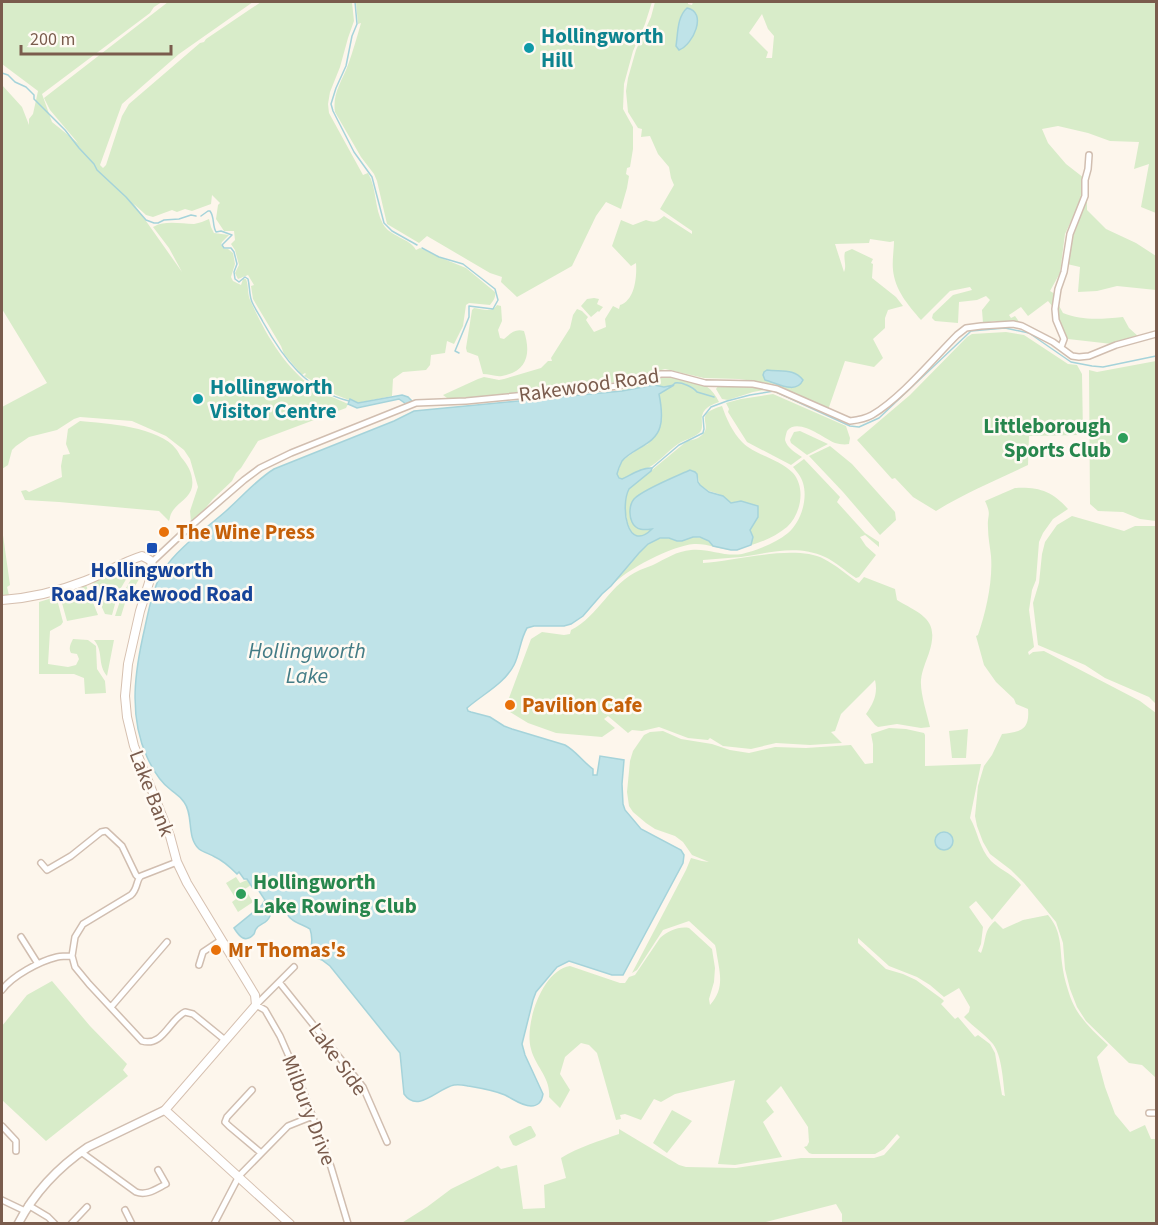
<svg xmlns="http://www.w3.org/2000/svg" width="1158" height="1225" viewBox="0 0 1158 1225" font-family="'Source Sans 3',sans-serif">
  <style>
    .green { fill: #d8ecc9; fill-rule: evenodd }
    .water { fill: #bfe3e8; stroke: #a5d3da; stroke-width: 1.5 }
    .lines { fill: none; stroke-linecap: round; stroke-linejoin: round }
    .stream { stroke: #a5d3da; stroke-width: 1.5 }
    .minor-casing { stroke: #d1beb0; stroke-width: 8 }
    .tertiary-casing { stroke: #d1beb0; stroke-width: 10 }
    .secondary-casing { stroke: #d6c0b0; stroke-width: 10 }
    .minor { stroke: #fff; stroke-width: 5 }
    .tertiary { stroke: #fff; stroke-width: 7 }
    .secondary { stroke: #fff; stroke-width: 8 }
    .culture-dot { fill: #0f9aa8; stroke: #fffaf3; stroke-width: 2 }
    .leisure-dot { fill: #2e9e5b; stroke: #fffaf3; stroke-width: 2 }
    .food-dot { fill: #e8710a; stroke: #fffaf3; stroke-width: 2 }
    .transit-dot { fill: #1a4fb4; stroke: #fffaf3; stroke-width: 2 }
    .labels { text-anchor: middle; stroke-width: 5; stroke-linejoin: round; paint-order: stroke }
    .culture-label { font-size: 21px; font-weight: bold; fill: #0d838f; stroke: #fffaf3; text-anchor: start }
    .street-label { font-size: 21px; fill: #7a5c4d; stroke: #fffaf3 }
    .leisure-label { font-size: 21px; font-weight: bold; fill: #27864d; stroke: #fffaf3; text-anchor: end }
    .food-label { font-size: 21px; font-weight: bold; fill: #c56008; stroke: #fffaf3; text-anchor: start }
    .transit-label { font-size: 21px; font-weight: bold; fill: #164399; stroke: #fffaf3 }
    .water-label { font-size: 22px; font-style: italic; fill: #437c86; stroke: #fffaf3 }
  </style>
  <rect width="100%" height="100%" fill="#fdf6ec"/>
  <path class="green" d="M2 2H162L154 7 150 13 42 94 52 122 78 143 50 110 44 98 168 2H253L179 54 122 104 100 165 103 168 106 165 122 116 129 104 200 43 204 42 206 39 261 2H352L354 21 348 38 340 67 330 92 328 104 329 113 363 175 368 173C377 188 374 208 383 224 390 237 410 238 416 250L420 248 439 257 466 268 495 292C496 298 493 301 490 305L469 303 466 305 463 326 454 344 447 341 445 353 431 355 430 365 426 370 403 372 393 379 392 396 357 403 336 395 304 376 306 374 305 373 302 375 284 354 281 346 253 299 251 286 254 285 248 275 238 279 235 273 239 265 235 250 231 244 235 240 234 231H224L216 219 218 205 220 203 212 195 211 204 192 211 185 209 177 212 172 210 153 217 146 215 134 204 182 272 169 248 153 227C166 220 180 224 194 224 200 223 204 221 209 219L211 227 214 233 229 235 222 242 221 245 224 249H228L233 253 235 264 231 277 233 281 241 285 243 279H246C249 286 247 295 251 302 265 333 285 368 314 388 324 394 337 399 348 404L346 408 258 441 241 468 236 473 232 481 213 499 204 510 191 522 190 511 198 487 190 459 184 450 166 436 132 421 80 417 74 419 57 430 29 437 16 446 12 450 8 465 2 469V407L47 383 2 309V85L22 107 29 125V119L33 114 38 91 2 64Z
    M356 2H652L645 24 633 51 624 84 623 109 633 127V149L630 167 627 168 626 174 629 176 627 188 621 209 606 202 596 216 572 266 517 297 501 282 502 277 490 273 427 236 419 243 387 224 377 181 374 174 361 157 335 112C332 94 342 81 348 65 353 51 357 37 361 23L358 24Z
    M655 2H688V4L692 5 693 2H1156V213L1141 207 1149 164 1134 169 1139 142 1110 141 1088 133 1058 126 1042 129 1048 143 1066 164 1084 178 1081 200 1065 234 1060 273 1050 291 1055 294 1053 307 1048 301 1028 316 1021 307 1009 315 1011 318 1015 316 1020 323 994 321 983 323 982 310 990 300 986 296 977 300 959 302 958 323 935 321 932 318 933 314 953 295 972 290 970 287 950 291 921 320C908 305 895 290 893 270 892 260 894 250 894 241L890 242 870 239 869 243 835 244 844 272C847 265 843 259 845 252L852 249 873 259 871 263 873 264 872 278 896 297 903 306 888 310 885 318V328L873 339 883 358 874 367 845 361 828 410 774 384 739 379 704 378 665 369 618 382 485 396 458 398H447L443 395 478 379 484 377 499 380 504 379 541 368 548 361H552L551 358 570 328 573 315 577 309 582 311 588 317 586 320 594 332 606 327 605 319 613 306 619 309 620 305C635 300 637 277 636 263L631 266 612 246 621 220 633 225 646 220C655 223 657 222 664 216L692 234V231L660 209 674 185 671 178 669 167 658 154 650 136 641 137 642 129 638 128 628 112 626 91 628 78 636 50 651 17ZM762 14 768 29 774 36 772 58H766L768 52 749 33Z
    M1087 193V210L1106 229 1136 243 1156 256V290L1117 286 1097 291 1078 292 1080 267 1067 264 1071 236Z
    M594 298 599 299 597 304 603 307 599 312 598 311 591 317 581 306 587 299Z
    M1058 304 1063 313C1083 321 1101 319 1123 317L1129 328 1139 337 1112 344 1068 339 1059 324Z
    M497 305 501 306 502 321 498 330 500 338 504 339C510 334 515 328 524 331 531 353 528 371 502 376 496 377 489 374 483 374L478 356 467 352 466 348 472 310 474 308C483 309 492 313 497 305Z
    M1006 332 1024 335 1068 364 1077 365 1082 374 1083 435 1029 436 1028 465C997 480 965 493 936 511L913 497 895 478 892 479 857 440 910 395 967 337 972 334Z
    M1156 361V521L1140 519 1123 512 1098 511 1090 504 1089 370 1097 372Z
    M657 376C670 376 695 379 706 386 712 390 716 396 719 402 691 411 708 426 699 433 693 438 684 440 678 444 668 451 659 462 648 468 640 472 631 475 622 479L619 478 617 475 622 461 638 449 648 444 661 415 659 393 673 385 666 387 654 385 622 391 623 386Z
    M718 386H749L770 389 753 392 728 400 722 399 716 389Z
    M773 394 846 426 850 438 849 444C844 445 839 444 835 443 823 438 798 417 787 431 786 434 785 438 785 440 787 448 796 453 802 457L791 465 747 442 728 412 729 409 726 403 741 399Z
    M722 406C726 418 733 433 742 442 756 456 779 458 793 473 806 488 801 514 787 527 775 537 760 543 745 547L751 545 753 537 750 530 755 521 739 501 731 503 719 494 709 491 700 485 698 477 692 470H690L643 493 632 502 630 514 647 530 653 528C629 555 620 507 629 489L687 441C692 440 698 439 702 435 714 424 691 415 722 406Z
    M80 421C105 423 160 427 176 449 178 451 179 454 181 457 188 465 194 475 192 487 190 498 177 503 172 512 170 515 170 518 169 521L159 511 59 502 25 500 21 491 26 490 29 492 62 477 61 466 63 455 70 454 66 444 68 429Z
    M800 431 828 444 807 455 791 443 790 440 794 432Z
    M830 446 852 464 895 512 896 520 880 535 843 492 809 456Z
    M804 459 840 497 837 502 865 533 879 542V547L865 535 860 537 866 546 876 555 859 577 856 578C845 571 836 562 825 557 797 544 769 553 741 557 728 558 716 559 703 560V563C735 561 795 544 824 559 836 565 847 575 859 583L864 577 895 589 897 600C922 615 940 619 929 653 926 662 922 670 921 680 920 693 927 713 930 727L921 728 897 724 878 727 875 725 866 714C874 703 878 693 875 680L841 714 835 731 831 732 842 743 810 745 776 743 751 749 723 746 710 738 708 740 688 738 659 727 642 731 632 730 628 733 608 716 604 719 615 728 602 737 556 733 528 723 510 712 517 704 509 698 531 639 542 632 564 635 570 634 571 630C599 616 610 583 640 570 644 568 649 567 653 565 665 559 677 551 691 550 708 548 724 557 742 554 757 550 776 543 788 533 801 522 808 499 803 483 801 476 797 472 793 467Z
    M1015 488C1039 487 1052 491 1068 509L1053 519 1043 533 1039 542 1036 580 1032 590 1029 610 1034 647 1028 652 1029 655 1033 652 1044 651 1140 701 1156 713V1078L1142 1065 1129 1063 1086 1021 1077 1007 1070 989 1065 969 1063 943 1056 922 1024 883 1011 870 990 854 983 842 977 826 975 816 978 786 984 766 992 755 1002 734C1020 732 1030 730 1028 709L1016 704 1014 699 996 682 984 665 976 636 978 635C986 612 993 581 991 556 990 547 988 537 988 528 987 514 992 516 985 501Z
    M1072 516 1124 531 1135 526H1156V704L1149 697 1105 678 1085 665 1038 645 1033 603 1039 583 1042 554 1045 542 1057 525Z
    M2 528 10 585 7 587 9 595H2Z
    M693 537 705 538 709 541 711 544 717 547 731 550C719 549 706 543 694 544 671 546 627 569 611 586 622 572 643 540 662 538 667 537 670 539 675 540 682 542 687 539 693 537Z
    M135 564 118 593 112 615 105 614 93 588 92 583Z
    M140 564 145 569 125 603 121 616H115L122 595Z
    M86 585 98 615 67 621 60 596Z
    M52 598 57 599 63 622 61 625 50 631 48 664 68 667 76 665 79 659 77 654 71 653C68 648 71 643 73 639L88 640 96 646 97 669 105 681 106 693 85 694 84 678 74 674H39V602Z
    M94 640H114L107 676C97 664 104 652 94 640Z
    M889 728 906 729 924 733 925 735V766L981 764 970 818C978 832 979 848 991 861 1000 870 1013 874 1021 885L992 920 976 901 969 907 983 927 981 944 978 951 981 953C987 939 983 931 995 921L1003 929 1023 920 1048 915C1061 930 1060 945 1062 963 1063 972 1065 981 1068 990 1075 1015 1090 1028 1108 1045L1097 1057 1105 1087 1115 1114 1130 1132 1145 1125 1151 1139H1156V1223H842V1214L836 1204 762 1223 400 1224 427 1207 451 1189 498 1166 501 1169 517 1165 523 1209 545 1208 544 1185 566 1178 561 1158C579 1147 599 1141 619 1134V1129L679 1165 686 1167 736 1168 801 1158H874L884 1155 900 1137 897 1134 884 1149 875 1154H812L809 1153 804 1147 807 1146 809 1142 808 1127 781 1086 766 1101 774 1112 763 1122 782 1157 735 1165 718 1164 735 1080 675 1094 661 1102 654 1099 641 1120 625 1114 620 1115 621 1119 616 1120 597 1053 589 1045 581 1043 565 1057 560 1074 570 1090 560 1108 549 1097C551 1078 535 1066 531 1049 524 1025 542 970 570 966L620 983H625L629 977 635 975 660 938C668 931 679 926 689 928L712 949 715 968 714 982 709 999 710 1005C726 987 719 971 716 949L715 945 689 921 663 930 637 970 632 973 686 870 691 858 702 861 709 862 692 855 683 842 675 836 655 829 646 823 633 812 629 806 627 792 630 761 633 751 644 735 650 732 663 731 681 739 712 744 730 750 749 753 775 747 806 748 851 745 865 764 873 763V744L871 734ZM858 938 889 966 917 977 930 985 944 997 959 988 970 1007 969 1012 964 1017C973 1027 985 1034 993 1044 1002 1056 1003 1081 1005 1096L1002 1095 995 1053 990 1044 978 1035 975 1037 958 1017 955 1019 941 1004 944 1001 942 999 916 980 903 974 886 969 858 943Z
    M968 729 966 758H952L949 731Z
    M236 877 240 883 247 880 251 885 245 889 253 902 238 912 232 902 236 899 226 883Z
    M52 981 90 1026 127 1064 123 1070 128 1076 46 1141 2 1100V1026L27 995Z
    M672 1110 692 1121 667 1153 653 1143Z
    M529 1126H531L536 1135 535 1137 516 1146 513 1145 509 1137 510 1135Z"/>
  <path class="water" d="M687 8C708 12 693 45 679 50L676 46C678 33 677 17 687 8Z
    M767 370C781 372 794 368 803 380 796 395 777 383 765 380L763 375 764 372Z
    M654 385 664 387 674 385 659 394C661 404 663 417 660 427 655 445 633 448 622 461 620 465 618 470 617 474L619 478 622 479C631 475 642 467 652 468L651 471 629 489C620 506 627 554 652 529 645 530 636 531 632 522 629 516 629 505 634 499 642 490 677 476 690 470L695 472 697 474 698 482 700 485 709 492 723 496 731 503 741 501 758 506V517L750 530 753 537 751 545 737 550H731L713 546 709 541 700 537H693L682 541H677L669 538H660L648 544 639 553 611 586 602 594 583 616 571 624 564 626H534L527 628C520 640 520 653 514 665 504 684 483 694 467 708L468 711 471 712 490 717 504 726 512 729 565 745C576 751 583 762 593 769V775H597L600 756 624 760 622 784 623 804 625 810 641 829 681 850 684 855 683 863 623 975H612L569 961 557 967 536 992 533 1000 522 1044 525 1055 543 1094C542 1101 538 1106 531 1106 522 1106 513 1099 505 1095 493 1090 480 1088 468 1086 463 1085 459 1084 454 1085 438 1088 418 1114 404 1094L400 1053 330 966 322 960 308 955C312 947 313 938 310 929 302 924 291 922 287 914H283L272 907 268 910 270 916C266 925 261 922 256 929 255 930 255 932 254 934 245 944 239 936 234 928L262 905 265 900 257 888 254 890 247 879H244L239 872 237 874C230 867 224 861 215 857 210 854 203 852 199 849 186 837 194 815 184 802 180 796 176 794 171 790 160 782 152 768 147 757 128 715 135 670 145 627 149 608 153 588 163 571 176 549 207 528 226 511 242 497 256 480 274 469L394 421 414 411 622 391Z
    M402 395 408 397 412 401 406 404 399 399 357 408 348 404 350 399 358 403Z
    M935 841a9 9 0 1 1 18 0a9 9 0 1 1-18 0Z"/>
  <g class="lines">
    <path class="stream" d="M355 2 357 24 352 36 346 66 336 88 331 104 333 111 354 152 372 177 384 223 392 231 417 245
      M2 73 8 75 15 82 26 87 34 95V99L65 130 79 148 94 164 97 170 126 197 146 220 154 223H158L164 220 179 219 191 215 196 216
      M201 216 208 211H210C215 218 212 225 216 232L221 231 232 235 222 245 224 248H231L234 252 237 264 234 272 235 279 239 282 245 277 248 279C250 287 249 295 252 302 255 309 260 316 263 322 283 358 307 391 349 401
      M422 248 439 257 463 264 495 289 498 300 493 309 469 306V317L455 351 459 353
      M673 385 675 383C682 382 693 387 697 392L714 397
      M652 468 679 445 703 433 704 429 703 417 711 407 727 401 750 395 774 391 850 426 859 427 879 418 971 331 1005 328 1029 333 1071 362 1092 366 1103 367 1156 356"/>
    <g class="minor-casing">
      <path id="minor" d="M1061 347 1064 339 1056 320 1055 309 1058 289 1064 272 1070 234 1085 196V180L1088 169 1089 155
        M151 563 185 531 244 480 260 468 291 453 416 403 466 401 619 386 643 378 661 374H671L705 383 753 384 777 389 850 421C858 420 865 419 872 415 901 398 933 359 957 335L966 328 981 326 1013 324 1022 326 1053 342 1072 356 1079 357 1089 356 1116 345 1156 334
        M177 862 141 876C136 880 138 889 131 895L83 924 75 937 72 956 75 967 89 984 142 1041C163 1047 169 1020 185 1012L193 1014 225 1040
        M41 863 47 870 71 856 101 832 106 831 122 846 136 875 139 878
        M21 937 38 964
        M199 965 203 952 221 940
        M294 967 256 1005 265 1010 280 1036 298 1077 331 1167 348 1224
        M279 982 363 1087 387 1142
        M2 990C12 976 40 961 57 957 62 956 67 956 72 956
        M111 1007 167 942
        M252 1090 227 1117 225 1122 229 1126 261 1153
        M1149 1113H1156
        M2 1126 16 1141V1151
        M81 1152 136 1192C147 1196 156 1189 166 1184L158 1170
        M2 1200 25 1211
        M28 1205 48 1217 55 1224
        M125 1210 132 1224
        M71 1224 87 1207
        M214 1224 239 1176 288 1126 313 1116"/>
    </g>
    <g class="tertiary-casing">
      <path id="tertiary" d="M18 1224C34 1193 60 1166 88 1147L165 1110"/>
    </g>
    <g class="secondary-casing">
      <path id="secondary" d="M2 600C31 598 57 592 85 581 104 574 122 562 142 556L148 559 151 561 153 570 140 611 128 664 125 696 127 717 134 746 159 808 170 836 177 862 187 883 255 995 256 1005 165 1110 290 1224"/>
    </g>
    <use href="#minor" class="minor"/>
    <use href="#tertiary" class="tertiary"/>
    <use href="#secondary" class="secondary"/>
  </g>
  <g class="culture-dot">
    <circle cx="529" cy="48" r="6"/>
    <circle cx="198" cy="399" r="6"/>
  </g>
  <g class="leisure-dot">
    <circle cx="1123" cy="438" r="6"/>
    <circle cx="241" cy="894" r="6"/>
  </g>
  <g class="food-dot">
    <circle cx="164" cy="532" r="6"/>
    <circle cx="510" cy="705" r="6"/>
    <circle cx="216" cy="950" r="6"/>
  </g>
  <rect class="transit-dot" x="146" y="542" width="12" height="12" rx="3"/>
  <g class="labels">
    <g class="culture-label">
      <text x="541" y="43">Hollingworth<tspan x="541" dy="24">Hill</tspan></text>
      <text x="210" y="394">Hollingworth<tspan x="210" dy="24">Visitor Centre</tspan></text>
    </g>
    <g class="street-label">
      <text transform="translate(589 385) rotate(-8)" y="7">Rakewood Road</text>
      <text transform="translate(152 793) rotate(69)" y="7">Lake Bank</text>
      <text transform="translate(338 1059) rotate(54)" y="7">Lake Side</text>
      <text transform="translate(309 1110) rotate(69)" y="7">Milbury Drive</text>
    </g>
    <g class="leisure-label">
      <text x="1111" y="433">Littleborough<tspan x="1111" dy="24">Sports Club</tspan></text>
      <text x="253" y="889" text-anchor="start">Hollingworth<tspan x="253" dy="24">Lake Rowing Club</tspan></text>
    </g>
    <g class="food-label">
      <text x="176" y="539">The Wine Press</text>
      <text x="522" y="712">Pavilion Cafe</text>
      <text x="228" y="957">Mr Thomas's</text>
    </g>
    <g class="transit-label">
      <text x="152" y="577">Hollingworth<tspan x="152" dy="24">Road/Rakewood Road</tspan></text>
    </g>
    <g class="water-label">
      <text x="307" y="658">Hollingworth<tspan x="307" dy="25">Lake</tspan></text>
    </g>
  </g>
  <rect width="1158" height="1225" fill="none" stroke="#7a5c4d" stroke-width="6"/>
  <path d="M21 45v9h150v-9" fill="none" stroke="#7a5c4d" stroke-width="3"/>
  <text x="30" y="45" font-size="18" fill="#7a5c4d" stroke="#fffaf3" stroke-width="4.5" paint-order="stroke">200 m</text>
</svg>
